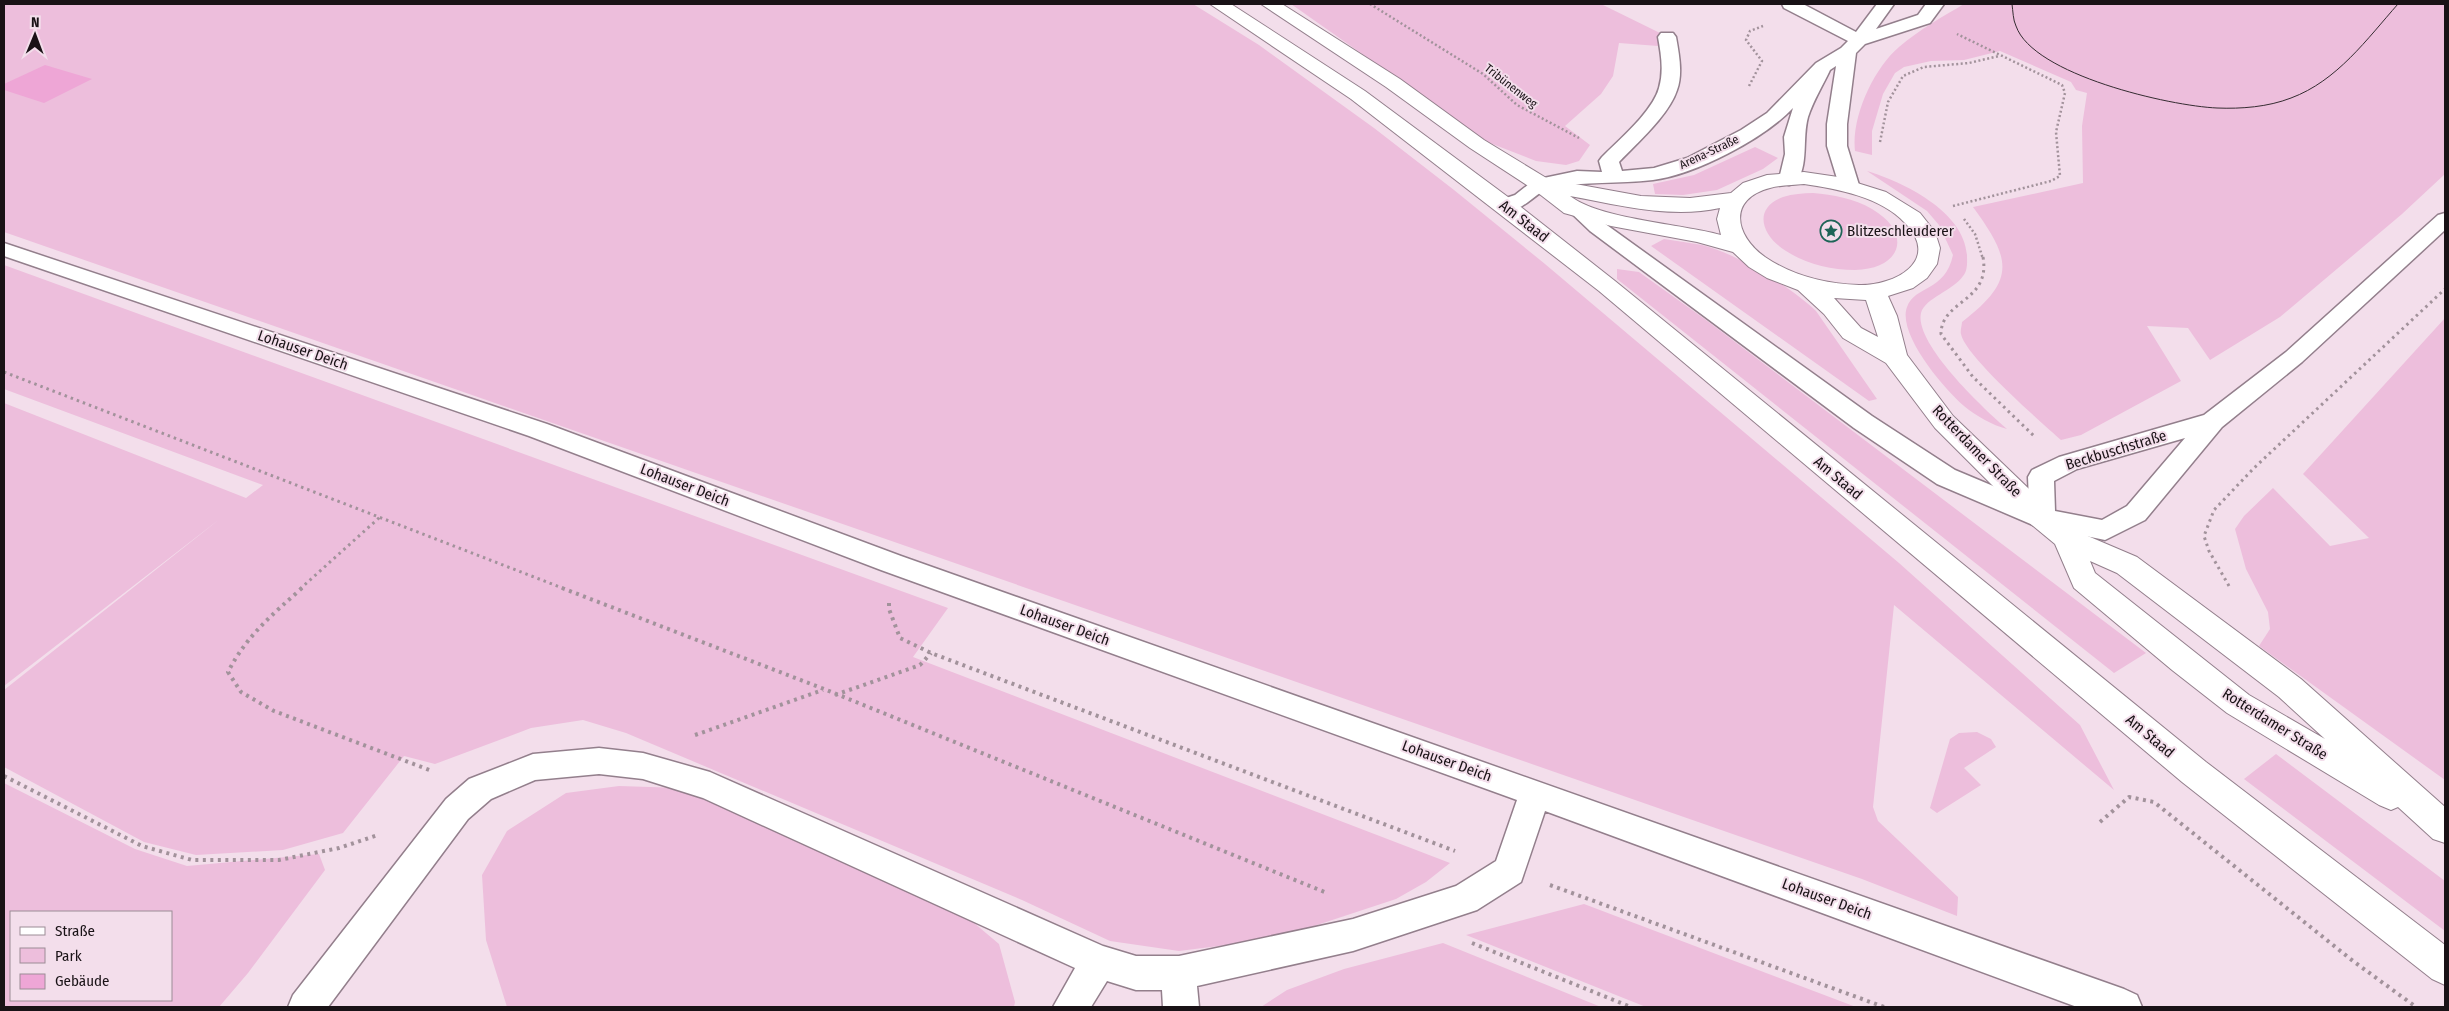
<svg xmlns="http://www.w3.org/2000/svg" width="2449" height="1011" viewBox="0 0 2449 1011" font-family="'Fira Sans Condensed',sans-serif">
  <style>
    .green { fill: #edbedc; fill-rule: evenodd }
    .building { fill: #eea6d6 }
    .lines { fill: none; stroke-linecap: round; stroke-linejoin: round }
    .service-casing { stroke: #937f8c; stroke-width: 3 }
    .minor-casing { stroke: #937f8c; stroke-width: 2 }
    .tertiary-casing { stroke: #937f8c; stroke-width: 2 }
    .path-far2 { stroke: #a2929b; stroke-width: 2.5; stroke-dasharray: 2 2.5; stroke-linecap: butt }
    .path-far1 { stroke: #a2929b; stroke-width: 3; stroke-dasharray: 2.5 4; stroke-linecap: butt }
    .path { stroke: #a2929b; stroke-width: 4; stroke-dasharray: 3 4.5; stroke-linecap: butt }
    .service { fill: #fff; fill-rule: evenodd }
    .minor { fill: #fff; fill-rule: evenodd }
    .tertiary { fill: #fff; fill-rule: evenodd }
    .tram { stroke: #352c31; stroke-width: 1 }
    .labels { text-anchor: middle; stroke-width: 4; stroke-linejoin: round; paint-order: stroke }
    .far-street-label { font-size: 12px; fill: #191216; stroke: #f3deeb }
    .street-label { font-size: 15px; fill: #191216; stroke: #f3deeb }
    .poi-label { font-size: 15px; fill: #191216; stroke: #f3deeb; text-anchor: start }
  </style>
  <rect width="100%" height="100%" fill="#f3deeb"/>
  <path class="green" d="M4 4H1193L1259 45 1374 128 1454 190 1545 264 1899 563 2080 725 2114 790 1894 605 1873 807 1878 821 1958 897 1957 916 1862 879 4 232Z
    M1291 4H1601L1660 33 1658 46 1619 43 1613 76 1601 94 1565 126 1590 145 1579 161 1566 165 1536 161 1477 138 1432 103Z
    M1964 4H2445V174L2402 214 2280 317 2210 360 2188 328 2147 326 2181 381 2081 435 2061 440C2042 423 1965 356 1961 334 1960 331 1962 325 1962 322 2017 280 2011 259 1973 207L2083 183 2082 126 2087 93 2076 90 2071 82 2000 51 1964 60 1931 61 1904 67 1895 73 1883 94 1872 131V155L1855 151C1851 117 1874 68 1899 47 1919 30 1942 17 1964 4Z
    M1755 147 1778 158 1763 169 1717 190 1683 195 1655 194 1653 184 1694 175Z
    M1867 171C1903 182 1964 211 1967 255 1967 262 1968 270 1963 276 1954 290 1925 298 1921 313 1914 344 1985 410 2007 429 1992 425 1976 416 1964 406 1944 389 1897 334 1907 307 1915 285 1945 292 1953 255L1939 225 1927 211Z
    M1813 193C1833 195 1854 198 1872 209 1913 233 1902 269 1855 270 1830 270 1806 264 1786 251 1763 237 1751 209 1783 197 1793 194 1803 193 1813 193Z
    M1664 239C1677 241 1690 243 1702 245 1736 253 1791 287 1816 311L1877 399 1869 401 1651 246Z
    M4 265 948 608 913 657 1450 863 1426 882 1396 899 1314 926 1258 941 1179 951 1110 941 1022 900 626 733 583 720 531 728 435 764 404 756 343 833 283 850 196 855 144 842 4 767V690L221 518 4 686V403L246 498 263 485 4 389Z
    M1617 269 1639 272 1706 320 2146 653 2114 673 1617 279Z
    M2445 318V780L2259 646 2270 629 2268 612 2246 569 2235 529 2244 516 2273 488 2330 546 2369 538 2303 474Z
    M1977 732 1991 739 1996 747 1964 768 1981 785 1937 813 1930 808 1950 739 1959 733Z
    M2276 754 2445 881V931L2244 779Z
    M4 783 135 849 187 866 319 854 325 870 248 973 219 1007H4ZM11 912H171V1000H11Z
    M619 786 681 788 948 901 999 944 1015 1002 1014 1007H507L486 940 482 875 507 831 566 793Z
    M1584 904 1856 1007H1646L1466 935Z
    M1443 943 1601 1007H1261L1287 990 1344 969Z"/>
  <path class="building" d="M45 65 92 79 44 103 4 90V84Z"/>
  <g class="lines">
    <g class="service-casing">
      <path id="service" d="M1782 4H1803L1856 32 1877 4H1894L1876 29 1918 15 1926 4H1944L1930 23 1865 44 1856 53 1847 124V146L1859 185 1856 189 1849 191 1842 189 1839 185 1827 146V124L1836 66 1830 70C1823 85 1813 101 1808 117 1802 138 1809 165 1796 183L1789 185 1782 183 1779 179 1785 154 1784 137 1793 108C1765 138 1695 175 1653 180 1619 184 1585 181 1551 188 1533 192 1524 216 1497 209L1494 205 1497 201 1515 195 1534 180 1577 171 1602 172 1599 161 1602 157C1619 140 1653 111 1659 88 1664 71 1661 54 1658 37L1661 33H1673L1676 37C1679 54 1683 74 1677 90 1669 115 1637 143 1619 162L1622 171 1654 168 1687 158 1741 130 1767 113 1816 63 1841 48 1848 41 1784 8Z
        M1579 205 1586 207 1604 223 1872 416 1955 470 2029 501 2028 477 2032 470 2059 457 2204 415 2286 352 2438 215 2445 213V230L2302 362 2222 427 2145 520 2105 540 2033 525 1937 484 1854 428 1590 231 1569 211 1572 207ZM2185 438 2127 506 2102 520 2055 511 2054 481 2077 469Z
        M4 243 547 424 901 556 2124 989 2137 995 2142 1007H2077L1545 811 1521 882 1477 910 1353 951 1197 986 1199 1007H1163L1162 990H1136L1107 981 1091 1007H1053L1075 968 703 798 643 779 599 774 535 780 491 799 468 819 328 1007H288L293 995 446 799 469 779 533 754 599 748 643 753 710 772 1103 946 1136 956H1179L1353 919 1456 886 1496 861 1517 800 881 570 529 436 4 256Z"/>
    </g>
    <g class="minor-casing">
      <path id="minor" d="M2042 508 2052 511 2076 531 2137 557 2301 679 2445 807V843L2433 839 2398 807 2391 810 2379 805 2227 713 2172 670 2074 588 2055 544 2032 525 2028 518 2032 511ZM2090 561 2117 573 2279 697 2325 739 2249 695 2095 573Z"/>
    </g>
    <g class="tertiary-casing">
      <path id="tertiary" d="M1210 4H1231L1365 91 1512 200 1615 281 2206 762 2445 945V985L2432 979 2182 782 1599 291 1351 99Z
        M1261 4H1282L1400 79 1484 140 1548 179 1641 196 1690 198 1731 193 1743 183 1767 175 1804 172 1838 177 1886 192 1920 213 1935 232 1940 248 1937 264 1927 278 1913 288 1888 296 1897 316 1907 355 1953 416 2052 511 2056 518 2052 525 2042 528 2032 525 1935 428 1886 363 1843 338 1824 314 1798 290 1767 278 1749 267 1733 252 1697 242 1611 226 1564 213 1533 189 1470 148 1386 87ZM1804 184C1838 189 1881 197 1905 223 1942 261 1894 286 1859 285 1826 284 1793 276 1765 257 1735 236 1727 199 1770 188 1781 185 1793 185 1804 184ZM1570 196C1618 205 1671 219 1720 208L1717 219 1721 235C1682 224 1599 219 1570 196ZM1834 298 1866 300 1878 337 1861 328Z"/>
    </g>
    <path class="path-far2" d="M1370 4 1483 74 1517 105 1579 138
      M1749 86 1762 61 1746 40 1750 31 1763 26
      M1880 142 1888 102 1903 76 1924 67 1969 63 1999 56
      M1953 206 2051 181 2060 176 2056 132 2065 93 2062 85 1957 34
      M1964 219 1975 234 1983 259"/>
    <path class="path-far1" d="M1983 257C1991 302 1941 300 1941 334L1973 377 2034 436
      M4 372 565 589
      M2229 586 2209 551 2204 536 2214 510 2254 468 2445 289
      M300 589 380 517"/>
    <path class="path" d="M302 588C272 615 247 635 228 672L241 692 274 711 432 771
      M562 588 824 689 1327 893
      M889 603V609L900 638 931 653 1455 851
      M835 695 920 665 931 653
      M695 735 823 690
      M4 776 142 846 192 860H279L339 848 378 835
      M2100 822 2129 797 2154 802 2353 961 2416 1007
      M1550 885 1884 1007
      M1472 943 1631 1007"/>
    <use href="#service" class="service"/>
    <use href="#minor" class="minor"/>
    <use href="#tertiary" class="tertiary"/>
    <path class="tram" d="M2012 4C2013 11 2013 20 2016 26 2033 75 2170 106 2217 108 2241 109 2268 107 2291 98 2337 81 2367 39 2398 4"/>
  </g>
  <defs>
    <g id="sight-ring" transform="scale(1.125)"><circle r="9.5" fill="#f3deeb" stroke="#1e6457" stroke-width="1.5"/><path d="M0-6L1.8-2.2L6-1.7L2.9 1.2L3.7 5.4L0 3.3L-3.7 5.4L-2.9 1.2L-6-1.7L-1.8-2.2Z" fill="#1e6457"/></g>
  </defs>
  <g fill-rule="evenodd">
    <use href="#sight-ring" x="1831" y="231"/>
  </g>
  <g class="labels">
    <g class="far-street-label">
      <text transform="translate(1511 86) rotate(38)" y="4">Tribünenweg</text>
      <text transform="translate(1709 152) rotate(-25)" y="4">Arena-Straße</text>
    </g>
    <g class="street-label">
      <text transform="translate(1524 221) rotate(38)" y="5">Am Staad</text>
      <text transform="translate(303 350) rotate(19)" y="5">Lohauser Deich</text>
      <text transform="translate(2116 450) rotate(-17)" y="5">Beckbuschstraße</text>
      <text transform="translate(1977 451) rotate(46)" y="5">Rotterdamer Straße</text>
      <text transform="translate(1838 478) rotate(40)" y="5">Am Staad</text>
      <text transform="translate(685 485) rotate(21)" y="5">Lohauser Deich</text>
      <text transform="translate(1065 625) rotate(20)" y="5">Lohauser Deich</text>
      <text transform="translate(2275 724) rotate(32)" y="5">Rotterdamer Straße</text>
      <text transform="translate(2150 736) rotate(40)" y="5">Am Staad</text>
      <text transform="translate(1447 761) rotate(20)" y="5">Lohauser Deich</text>
      <text transform="translate(1827 899) rotate(20)" y="5">Lohauser Deich</text>
    </g>
    <g class="poi-label">
      <text x="1847" y="236">Blitzeschleuderer</text>
    </g>
  </g>
  <rect width="2449" height="1011" fill="none" stroke="#191216" stroke-width="10"/>
  <rect x="10" y="911" width="162" height="90" fill="#f3deeb" stroke="#9c8c96"/>
  <rect x="20" y="927" width="25" height="8" fill="#ffffff" stroke="#9c8c96"/>
  <text x="55" y="936" font-size="15" fill="#191216">Straße</text>
  <rect x="20" y="948" width="25" height="15" fill="#edbedc" stroke="#9c8c96"/>
  <text x="55" y="961" font-size="15" fill="#191216">Park</text>
  <rect x="20" y="974" width="25" height="15" fill="#eea6d6" stroke="#9c8c96"/>
  <text x="55" y="986" font-size="15" fill="#191216">Gebäude</text>
  <g transform="translate(35 35) rotate(1)" stroke="#f3deeb" stroke-width="4" paint-order="stroke">
  <path d="M0-4L9 19L0 12L-9 19Z" fill="#191216"/>
  <text y="-8" font-size="14" font-weight="bold" text-anchor="middle" fill="#191216">N</text>
  </g>
</svg>
